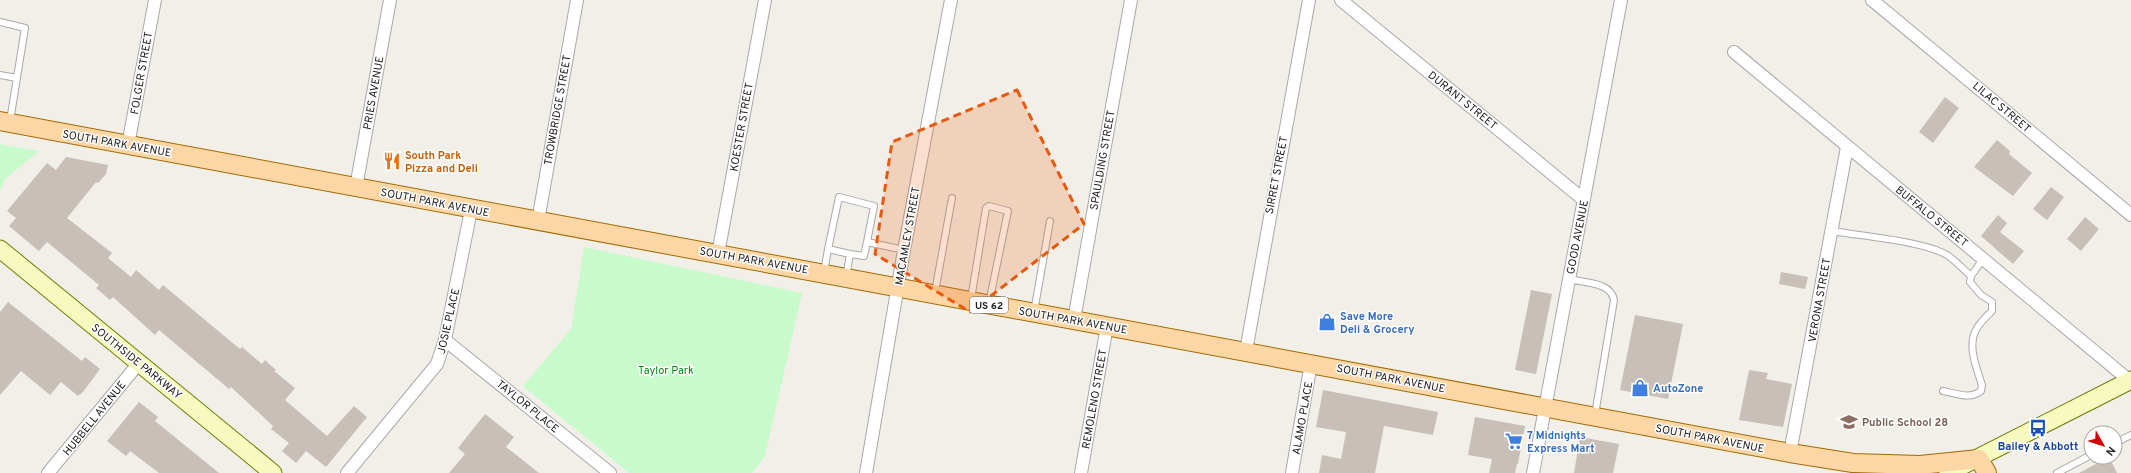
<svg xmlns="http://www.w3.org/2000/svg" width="2131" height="473" viewBox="0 0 2131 473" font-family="Overpass,sans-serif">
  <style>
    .park { fill: #c8facc }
    .building { fill: #c7bfb8 }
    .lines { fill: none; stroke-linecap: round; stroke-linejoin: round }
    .lane-casing { stroke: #a9a9a9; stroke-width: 8 }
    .street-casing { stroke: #a9a9a9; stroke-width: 14 }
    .secondary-casing { stroke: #707d05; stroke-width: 19 }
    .primary-casing { stroke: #a06b00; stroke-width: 20 }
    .lane { stroke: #fff; stroke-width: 6 }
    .street { stroke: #fff; stroke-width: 12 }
    .secondary { stroke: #f7fabf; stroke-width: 17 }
    .primary { stroke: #fcd6a4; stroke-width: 18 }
    .marked { fill: #e8590c; fill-opacity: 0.2; stroke: #e8590c; stroke-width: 3; stroke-dasharray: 8 5; stroke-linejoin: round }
    .labels { text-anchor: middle; stroke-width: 3; stroke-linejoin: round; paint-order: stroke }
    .shield { fill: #fff; stroke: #646464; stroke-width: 1 }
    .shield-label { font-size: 10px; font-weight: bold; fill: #222 }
    .street-label { font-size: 11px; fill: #222; stroke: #fff }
    .food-label { font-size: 11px; font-weight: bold; fill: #c56008; stroke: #fff; text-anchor: start }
    .shop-label { font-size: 11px; font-weight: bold; fill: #366cbe; stroke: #fff; text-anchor: start }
    .park-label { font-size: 11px; fill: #0c8416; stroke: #fff }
    .education-label { font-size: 11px; font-weight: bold; fill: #785e54; stroke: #fff; text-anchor: start }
    .transit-label { font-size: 11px; font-weight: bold; fill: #164399; stroke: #fff }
  </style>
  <rect width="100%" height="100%" fill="#f2efe9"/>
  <path class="park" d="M0 144 39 151 5 179 0 191Z
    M584 247 802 293 765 456 752 473H629L523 386 571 329Z"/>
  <path class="building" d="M1945 97 1959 108 1933 143 1919 132Z
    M1997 140 2010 151 2009 154 2032 173 2013 196 1974 167Z
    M66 157 108 165 106 174 98 183 96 182 67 218 112 253 108 258 131 277 136 270 159 290 163 285 240 349 242 347 262 364 265 360 276 370 274 371 295 388 285 400 327 436 354 406 367 417 326 467 306 451 296 463 282 451 289 443 271 429 273 426 231 387 229 389 159 330 155 335 113 297 110 300 96 288 99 285 47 242 39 251 9 226 16 218 7 211 47 163 56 170Z
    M2051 187 2064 197 2047 220 2033 209Z
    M1998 215 2007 223 2000 232 2024 251 2013 264 1981 236Z
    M2085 217 2099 229 2081 251 2067 239Z
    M1781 272 1808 277 1805 289 1779 284Z
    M1531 290 1552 294 1536 374 1515 370Z
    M8 302 82 361 85 357 100 369 83 392 78 396 61 382 50 395 21 371 0 395V312Z
    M1635 315 1683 324 1668 399 1620 390Z
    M1749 370 1768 373 1766 379 1792 384 1783 427 1739 420Z
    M1323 390 1438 412 1433 435 1384 426 1375 473H1319L1322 455 1341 459 1346 432 1316 427Z
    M139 402 158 417 155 421 219 473H159L130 451 126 456 107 441Z
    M485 414 514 437 506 447 539 473H449L465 454 458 448Z
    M1475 417 1525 426 1518 464H1517L1515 473H1489L1492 459 1468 455Z
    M1580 437 1619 444 1613 473H1574Z
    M2109 457 2117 473H2079Z"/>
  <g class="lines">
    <g class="lane-casing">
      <path id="lane" d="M0 22 25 28 10 121
        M0 75 17 78
        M1832 231C1860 236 1924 241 1947 255 1956 261 1963 269 1971 276
        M850 254 864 256 867 242
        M824 273 828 249
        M846 277 850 254 828 249 839 197 874 206 867 242 904 250
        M1569 279C1585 283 1611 282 1614 300L1595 415
        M935 292 952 198
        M971 299 986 208 989 206 1008 211 989 303
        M1034 312 1050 221
        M1943 391C1956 393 1969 400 1981 391L1982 385C1977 369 1967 346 1976 330 1979 323 1986 317 1992 311V302L1981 295 1970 282 1971 276 1983 259
        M2115 443 2131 435
        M2057 473 2091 455"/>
    </g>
    <g class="street-casing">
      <path id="street" d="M1341 0 1584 200
        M1872 0 2131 215
        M1734 52 2130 381
        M128 145 155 0
        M356 187 390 0
        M538 221 577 0
        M718 254 765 0
        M1074 320 1131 0
        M445 340 610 473
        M1246 351 1309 0
        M1790 453 1847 147
        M48 473 139 363
        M347 473 437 364 445 340 471 210
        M866 473 904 250 951 0
        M1081 473 1107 326
        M1292 473 1311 363
        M1533 473 1621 0"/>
    </g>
    <g class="secondary-casing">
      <path id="secondary" d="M0 249 273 473
        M1948 473 2131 380"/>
    </g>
    <g class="primary-casing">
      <path id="primary" d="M0 121 1790 453 1853 463 1920 465 1979 459 1987 473"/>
    </g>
    <use href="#lane" class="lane"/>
    <use href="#street" class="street"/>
    <use href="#secondary" class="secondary"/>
    <use href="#primary" class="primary"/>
  </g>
  <path class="marked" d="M1017 90 1084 224 970 312 875 254 892 142Z"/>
  <defs>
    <g id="restaurant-bare" transform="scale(1.38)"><path d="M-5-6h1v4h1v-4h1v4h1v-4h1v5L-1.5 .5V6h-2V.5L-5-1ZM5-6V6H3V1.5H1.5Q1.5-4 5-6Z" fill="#e8710a" stroke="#fff" stroke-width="2.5" paint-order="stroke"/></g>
    <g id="shop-bare" transform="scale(1.38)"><path d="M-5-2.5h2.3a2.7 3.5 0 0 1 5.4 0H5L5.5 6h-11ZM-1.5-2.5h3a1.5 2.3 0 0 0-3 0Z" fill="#3f7fe0" stroke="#fff" stroke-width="2.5" paint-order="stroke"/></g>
    <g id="school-bare" transform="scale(1.38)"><path d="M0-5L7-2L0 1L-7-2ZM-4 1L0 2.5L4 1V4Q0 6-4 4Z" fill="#8d6e63" stroke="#fff" stroke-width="2.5" paint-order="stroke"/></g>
    <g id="bus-bare" transform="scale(1.38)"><path d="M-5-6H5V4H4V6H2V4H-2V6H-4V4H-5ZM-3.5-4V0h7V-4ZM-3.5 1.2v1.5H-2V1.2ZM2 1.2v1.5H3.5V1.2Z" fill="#1a4fb4" stroke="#fff" stroke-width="2.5" paint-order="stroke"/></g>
    <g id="supermarket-bare" transform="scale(1.38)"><path d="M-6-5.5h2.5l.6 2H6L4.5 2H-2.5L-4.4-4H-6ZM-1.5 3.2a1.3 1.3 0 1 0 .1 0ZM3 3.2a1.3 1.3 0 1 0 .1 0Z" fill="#3f7fe0" stroke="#fff" stroke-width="2.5" paint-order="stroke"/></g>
  </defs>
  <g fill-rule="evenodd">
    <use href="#restaurant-bare" x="392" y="161"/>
    <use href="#shop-bare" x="1327" y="322"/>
    <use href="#shop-bare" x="1640" y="388"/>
    <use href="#school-bare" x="1849" y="422"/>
    <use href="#bus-bare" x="2038" y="428"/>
    <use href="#supermarket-bare" x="1514" y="441"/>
  </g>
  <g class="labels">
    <rect class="shield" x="970" y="297" width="38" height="16" rx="3"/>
    <g class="shield-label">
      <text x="989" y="309">US 62</text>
    </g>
    <g class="street-label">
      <text transform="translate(141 73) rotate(-80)" y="4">FOLGER STREET</text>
      <text transform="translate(373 93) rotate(-80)" y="4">PRIES AVENUE</text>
      <text transform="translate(1463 100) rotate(39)" y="4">DURANT STREET</text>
      <text transform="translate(2002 107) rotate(40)" y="4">LILAC STREET</text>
      <text transform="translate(557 110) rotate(-80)" y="4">TROWBRIDGE STREET</text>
      <text transform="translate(741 127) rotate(-80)" y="4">KOESTER STREET</text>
      <text transform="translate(117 143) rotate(10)" y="4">SOUTH PARK AVENUE</text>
      <text transform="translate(1102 160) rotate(-80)" y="4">SPAULDING STREET</text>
      <text transform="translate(1276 175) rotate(-79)" y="4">SIRRET STREET</text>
      <text transform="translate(435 202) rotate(11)" y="4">SOUTH PARK AVENUE</text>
      <text transform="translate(1932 216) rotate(39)" y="4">BUFFALO STREET</text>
      <text transform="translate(907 236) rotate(-80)" y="4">MACAMLEY STREET</text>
      <text transform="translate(1577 237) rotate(-79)" y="4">GOOD AVENUE</text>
      <text transform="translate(754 260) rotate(10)" y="4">SOUTH PARK AVENUE</text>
      <text transform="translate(1819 300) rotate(-80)" y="4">VERONA STREET</text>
      <text transform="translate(1073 320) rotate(10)" y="4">SOUTH PARK AVENUE</text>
      <text transform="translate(448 321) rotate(-77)" y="4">JOSIE PLACE</text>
      <text transform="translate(137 361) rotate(39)" y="4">SOUTHSIDE PARKWAY</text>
      <text transform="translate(1391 378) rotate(11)" y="4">SOUTH PARK AVENUE</text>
      <text transform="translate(1094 399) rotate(-80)" y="4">REMOLENO STREET</text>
      <text transform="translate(528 406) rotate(39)" y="4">TAYLOR PLACE</text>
      <text transform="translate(94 418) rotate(-51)" y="4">HUBBELL AVENUE</text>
      <text transform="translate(1302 418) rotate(-80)" y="4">ALAMO PLACE</text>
      <text transform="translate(1710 438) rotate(11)" y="4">SOUTH PARK AVENUE</text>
    </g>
    <g class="food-label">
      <text x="405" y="159">South Park<tspan x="405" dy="13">Pizza and Deli</tspan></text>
    </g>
    <g class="shop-label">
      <text x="1340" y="320">Save More<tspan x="1340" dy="13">Deli &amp; Grocery</tspan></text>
      <text x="1653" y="392">AutoZone</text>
      <text x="1527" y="439">7 Midnights<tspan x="1527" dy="13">Express Mart</tspan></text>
    </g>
    <g class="park-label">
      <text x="666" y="374">Taylor Park</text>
    </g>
    <g class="education-label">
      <text x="1862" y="426">Public School 28</text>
    </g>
    <g class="transit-label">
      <text x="2038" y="450">Bailey &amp; Abbott</text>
    </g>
  </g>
  <g transform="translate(2103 445) rotate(129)"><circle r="19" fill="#ffffff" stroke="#a7a7a7"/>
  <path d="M0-3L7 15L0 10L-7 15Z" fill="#d40000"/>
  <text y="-6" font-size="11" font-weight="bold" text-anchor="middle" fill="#222222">N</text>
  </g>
</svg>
